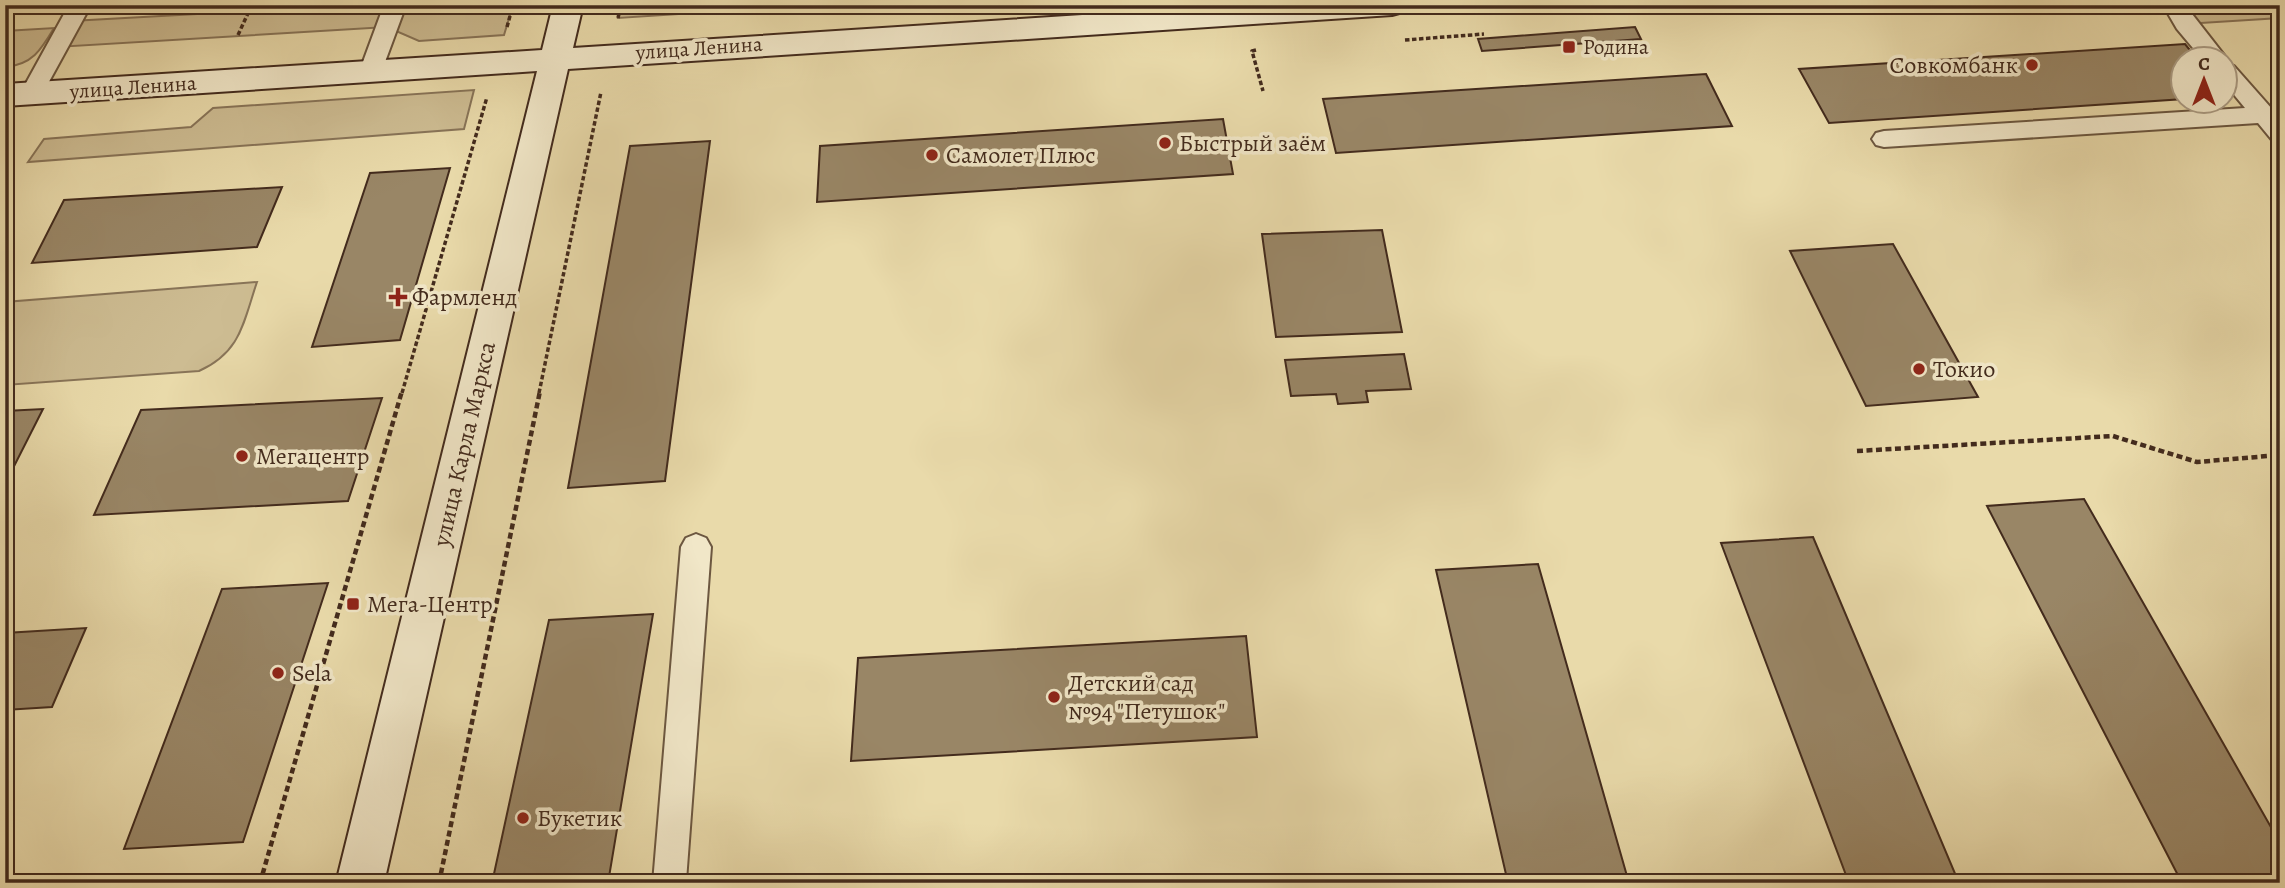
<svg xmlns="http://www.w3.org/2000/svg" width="2285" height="888" viewBox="0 0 2285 888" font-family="Alegreya,serif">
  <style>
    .green { fill: #cdbc92; stroke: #887458; stroke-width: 2 }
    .building { fill: #998666; stroke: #432b1d; stroke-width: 2 }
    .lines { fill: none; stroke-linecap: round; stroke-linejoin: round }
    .lane-casing { stroke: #6c5740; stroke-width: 4 }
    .secondary-casing { stroke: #432b1d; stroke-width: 4 }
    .path-far1 { stroke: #432b1d; stroke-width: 3.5; stroke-dasharray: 4.5 2.5; stroke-linecap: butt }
    .path { stroke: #432b1d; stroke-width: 4.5; stroke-dasharray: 6 3.5; stroke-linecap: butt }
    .lane { fill: #f1e7c8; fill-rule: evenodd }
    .secondary { fill: #f1e7c8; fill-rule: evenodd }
    .poi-dot { fill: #8f2418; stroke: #f1e7c8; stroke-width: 2.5 }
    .labels { text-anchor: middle; stroke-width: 7; stroke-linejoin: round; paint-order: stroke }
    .far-poi-label { font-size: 21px; fill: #432b1d; stroke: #f1e7c8; text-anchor: start }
    .far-street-label { font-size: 21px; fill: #432b1d; stroke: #f1e7c8 }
    .poi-label { font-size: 24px; fill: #432b1d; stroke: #f1e7c8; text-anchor: start }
    .street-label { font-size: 24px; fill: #432b1d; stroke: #f1e7c8 }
  </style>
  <rect width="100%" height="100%" fill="#e9daaa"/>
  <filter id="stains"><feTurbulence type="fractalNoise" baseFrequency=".00286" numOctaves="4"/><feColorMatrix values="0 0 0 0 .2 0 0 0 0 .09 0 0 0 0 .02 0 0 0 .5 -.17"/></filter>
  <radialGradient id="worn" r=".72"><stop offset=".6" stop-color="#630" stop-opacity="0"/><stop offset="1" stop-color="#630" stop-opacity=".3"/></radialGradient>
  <path class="green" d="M359 5H513L504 35 419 41 387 27 57 47 71 21Z
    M621 5H820L618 18Z
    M2174 5H2280V18L2185 24Z
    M54 28C41 50 32 65 5 67V31Z
    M474 90 464 129 28 162 44 139 191 127 213 108Z
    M257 282C243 323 241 352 199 371L5 385V302Z"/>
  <path class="building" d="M1635 27 1641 39 1482 51 1478 39Z
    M2185 44 2198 60H2184V99L1829 123 1799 69Z
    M1706 74 1732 126 1336 153 1323 99Z
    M1223 119 1233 174 817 202 820 146Z
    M710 141 665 481 568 488 630 146Z
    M450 168 400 340 312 347 370 173Z
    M282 187 257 247 32 263 64 200Z
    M1382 230 1402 332 1276 337 1262 234Z
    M1893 244 1978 397 1866 406 1790 251Z
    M1404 354 1411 389 1366 391 1368 402 1338 404 1336 394 1291 396 1285 360Z
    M382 398 348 501 94 515 141 410Z
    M43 409 5 484V411Z
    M2084 499 2280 843V883H2182L1987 506Z
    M1813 537 1959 883H1849L1721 543Z
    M1538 564 1629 883H1508L1436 570Z
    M328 583 243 842 124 849 222 589Z
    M653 614 608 883H492L549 620Z
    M86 628 52 707 5 710V633Z
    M1246 636 1257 737 851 761 858 658Z"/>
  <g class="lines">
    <g class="lane-casing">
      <path id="lane" d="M69 5H91L39 100H23L20 94Z
        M384 5H406L382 70 379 75H363L360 70Z
        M2163 5H2185L2224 55 2227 60 2226 63V60H2203L2177 29Z
        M2226 63 2234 66 2280 118V142L2272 140 2258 123 1884 147 1876 145 1872 139 1876 133 1884 131 2245 108 2226 85Z
        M696 534 706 538 711 547 686 881 653 883 681 547 686 538Z"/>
    </g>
    <g class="secondary-casing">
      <path id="secondary" d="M553 5H583L573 48 1238 5H1407L1403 12 1392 15 568 69 384 883H336L537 71 5 106V84L542 50Z"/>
    </g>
    <path class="path-far1" d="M618 18 621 5
      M507 27 513 5
      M238 35 249 11
      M1405 40 1484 34
      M1256 50 1252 51 1263 91
      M402 393 487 97
      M539 393 601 92"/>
    <path class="path" d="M1857 451 2113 436 2197 462 2280 455
      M260 883 402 391
      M439 883 540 391"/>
    <use href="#lane" class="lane"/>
    <use href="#secondary" class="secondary"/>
  </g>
  <g class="poi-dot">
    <rect x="1562" y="40" width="14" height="14" rx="3.5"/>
    <circle cx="2032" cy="65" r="7"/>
    <circle cx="1165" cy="143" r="7"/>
    <circle cx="932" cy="155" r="7"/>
    <path d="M394.5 286.5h7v7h7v7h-7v7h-7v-7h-7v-7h7z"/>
    <circle cx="1919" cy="369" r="7"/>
    <circle cx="242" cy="456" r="7"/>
    <rect x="346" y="597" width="14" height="14" rx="3.5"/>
    <circle cx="278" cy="673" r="7"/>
    <circle cx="1054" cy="697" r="7"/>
    <circle cx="523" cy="818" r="7"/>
  </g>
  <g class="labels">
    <g class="far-poi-label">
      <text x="1583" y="54">Родина</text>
    </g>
    <g class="far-street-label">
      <text transform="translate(699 48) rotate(-4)" y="7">улица Ленина</text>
      <text transform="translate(133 87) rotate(-4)" y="7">улица Ленина</text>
    </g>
    <g class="poi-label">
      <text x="2018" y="73" text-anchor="end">Совкомбанк</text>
      <text x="1179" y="151">Быстрый заём</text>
      <text x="946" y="163">Самолет Плюс</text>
      <text x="412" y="305">Фармленд</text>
      <text x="1933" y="377">Токио</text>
      <text x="256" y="464">Мегацентр</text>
      <text x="367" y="612">Мега-Центр</text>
      <text x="292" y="681">Sela</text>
      <text x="1068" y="691">Детский сад<tspan x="1068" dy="28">№94 "Петушок"</tspan></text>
      <text x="537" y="826">Букетик</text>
    </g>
    <g class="street-label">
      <text transform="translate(464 444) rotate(-77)" y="8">улица Карла Маркса</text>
    </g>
  </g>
  <rect width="2285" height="888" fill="none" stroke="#e9daaa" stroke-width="28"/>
  <rect x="7" y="7" width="2271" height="874" fill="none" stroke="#432b1d" stroke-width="3.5"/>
  <rect x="14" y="14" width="2257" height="860" fill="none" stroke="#432b1d" stroke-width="2"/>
  <g transform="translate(2204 80)"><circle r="33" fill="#f1e7c8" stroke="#ab9c84" stroke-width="2"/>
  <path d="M0-5L12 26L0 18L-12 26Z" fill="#8f2418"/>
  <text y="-10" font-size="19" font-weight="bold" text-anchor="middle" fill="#432b1d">С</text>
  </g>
  <rect width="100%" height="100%" filter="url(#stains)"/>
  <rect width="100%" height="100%" fill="url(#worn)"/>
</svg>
